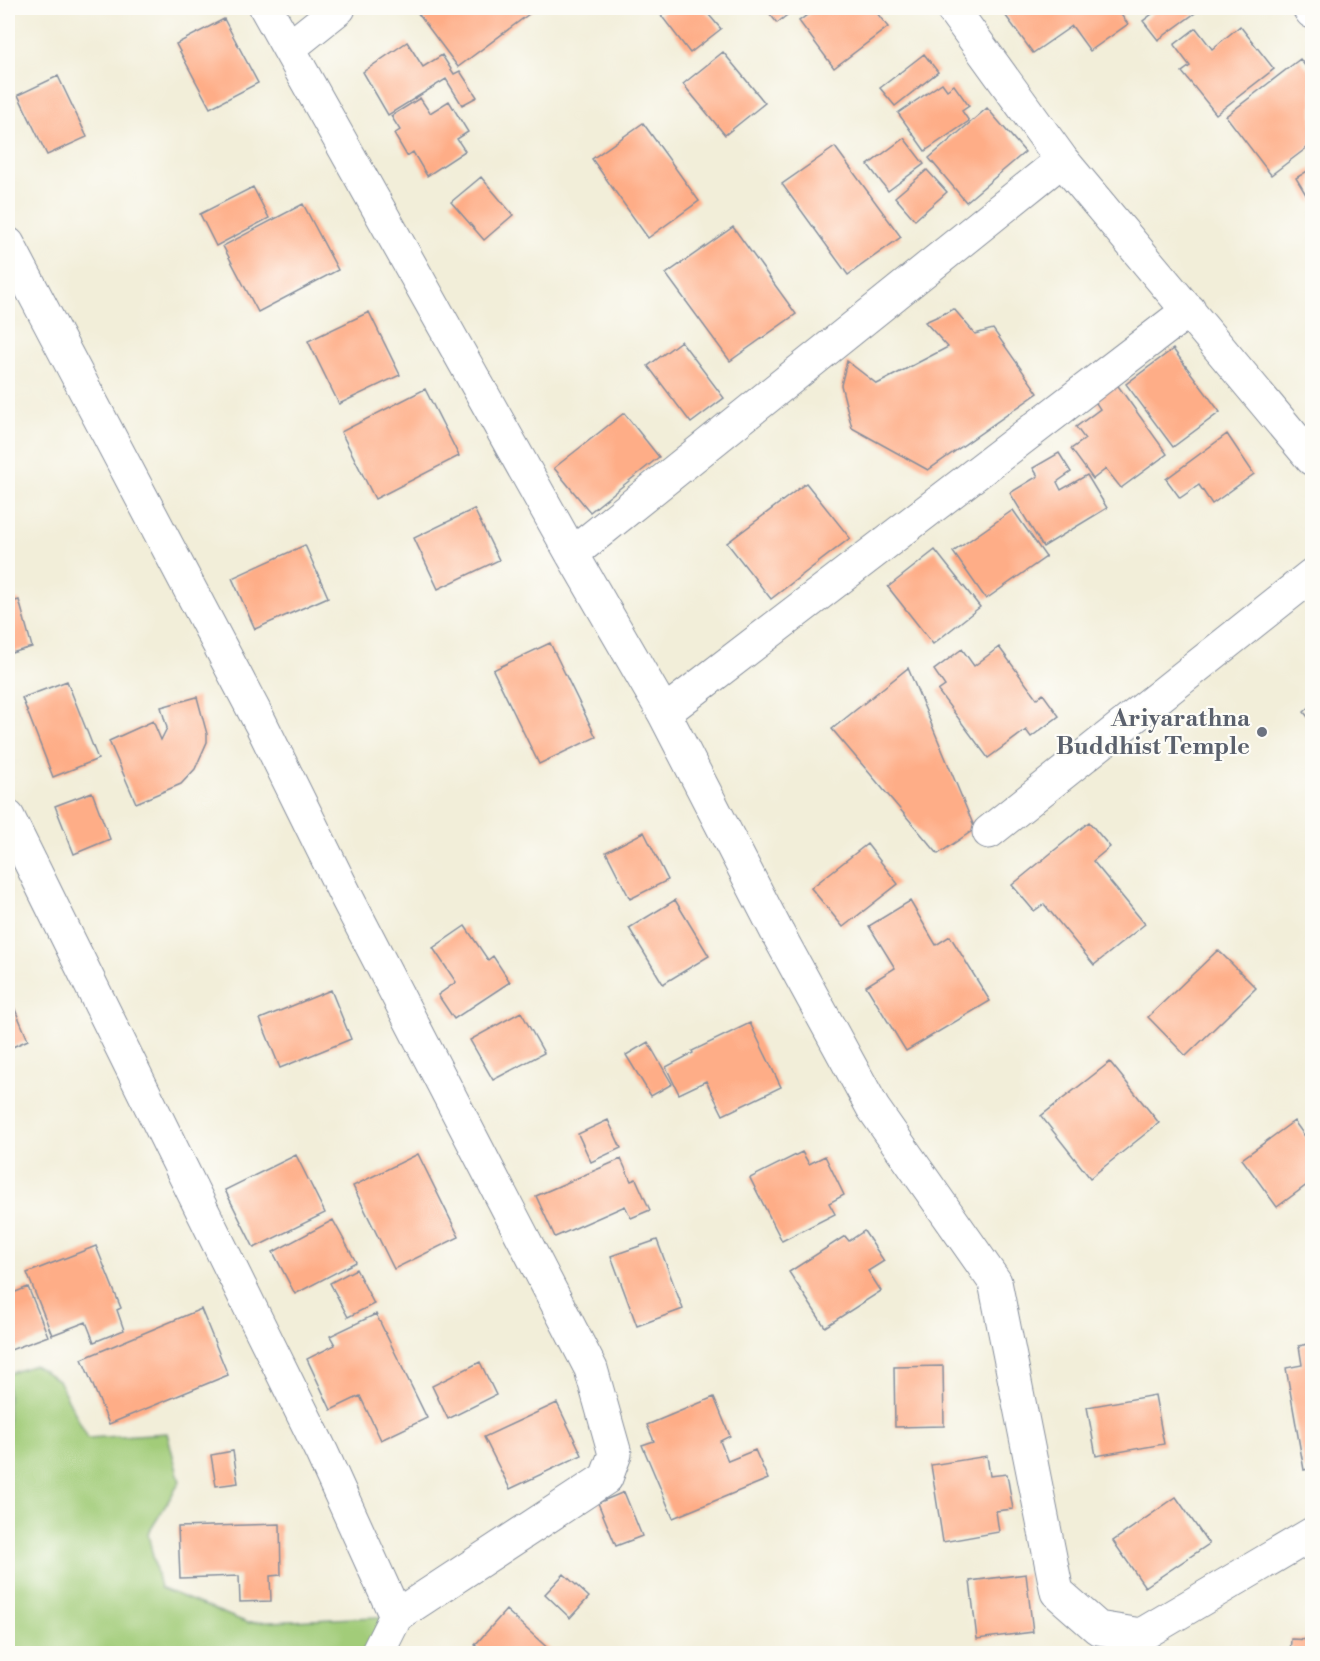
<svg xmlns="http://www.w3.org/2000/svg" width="1320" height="1661" viewBox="0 0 1320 1661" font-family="'Libre Bodoni',serif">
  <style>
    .green { fill: #a2cc79; stroke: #5e7e6c; stroke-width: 1.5 }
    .building { fill: #fead87 }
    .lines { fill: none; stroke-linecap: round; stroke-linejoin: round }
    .minor-casing { stroke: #868e9c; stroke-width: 35 }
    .minor { stroke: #fff; stroke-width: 33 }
    .worship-dot { fill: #6b7280; stroke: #fdfcf7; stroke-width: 2 }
    .labels { text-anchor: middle; stroke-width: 4.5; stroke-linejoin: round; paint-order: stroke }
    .worship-label { font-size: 24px; font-weight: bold; fill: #5b616d; stroke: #fdfcf7; text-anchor: end }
  </style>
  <rect width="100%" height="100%" fill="#fdfcf7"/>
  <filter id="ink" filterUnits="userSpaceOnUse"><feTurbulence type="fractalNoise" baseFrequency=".0167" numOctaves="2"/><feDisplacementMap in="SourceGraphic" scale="12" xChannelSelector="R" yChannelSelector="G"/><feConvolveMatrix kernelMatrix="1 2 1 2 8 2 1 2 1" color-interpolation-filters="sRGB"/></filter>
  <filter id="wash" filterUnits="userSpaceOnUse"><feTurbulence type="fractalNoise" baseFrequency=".008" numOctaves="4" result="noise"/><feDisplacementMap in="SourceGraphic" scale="24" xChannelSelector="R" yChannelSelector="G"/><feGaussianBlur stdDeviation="1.35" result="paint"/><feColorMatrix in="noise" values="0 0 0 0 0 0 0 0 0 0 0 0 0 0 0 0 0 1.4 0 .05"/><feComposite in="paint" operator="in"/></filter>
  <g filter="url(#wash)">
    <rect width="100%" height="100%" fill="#f2eed9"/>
    <path class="green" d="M34 1365 58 1380 88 1438 167 1433 180 1482 148 1534 160 1588 248 1623 396 1616 377 1653 8 1654V1374Z"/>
    <g id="blocks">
      <path class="building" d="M414 8H530L533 11 458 67Z
        M668 8H703L721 29 690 53 660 14Z
        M756 8H796L777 23 766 9 760 13Z
        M817 8H873L888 27 834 68 799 21Z
        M1000 8H1116L1128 24 1090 51 1072 26 1033 53Z
        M1160 8H1191L1195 13 1158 40 1143 21Z
        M224 19 258 83 210 108 176 44Z
        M1240 26 1274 69 1216 114 1182 72 1190 66 1174 45 1196 28 1212 49Z
        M407 42 423 67 442 55 454 74 460 71 477 97 462 105 446 79 388 115 363 72Z
        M723 52 765 103 725 135 683 84Z
        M924 54 938 72 895 106 880 88Z
        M1300 59 1312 75V144L1271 175 1226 116Z
        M58 76 87 137 47 155 18 95Z
        M942 83 947 90 954 85 969 106 962 111 969 121 925 151 898 113Z
        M420 98 430 113 449 101 468 132 457 139 465 151 427 176 413 152 407 156 394 134 400 130 391 116Z
        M987 108 1025 152 966 202 929 158Z
        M643 123 699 201 648 238 592 159Z
        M904 138 924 164 888 191 868 165Z
        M835 147 901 237 848 275 782 184Z
        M1312 168V202L1311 203 1296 178Z
        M927 170 947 192 915 220 895 197Z
        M481 177 513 215 484 240 451 202Z
        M253 187 269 218 216 246 200 214Z
        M303 204 338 270 258 312 223 246Z
        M733 227 796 314 730 361 666 274Z
        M954 309 975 334 993 329 1038 393 928 470 852 428 841 385 847 361 877 384 948 347 925 322Z
        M369 312 400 375 339 404 308 341Z
        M681 341 724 398 691 423 648 366Z
        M1173 349 1220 412 1173 447 1126 384Z
        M1116 383 1167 454 1121 488 1106 469 1093 479 1071 449 1085 439 1076 427 1100 409 1094 400Z
        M425 389 459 456 375 499 341 432Z
        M624 413 659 457 590 512 554 468Z
        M1227 434 1254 474 1212 504 1199 485 1180 498 1166 479Z
        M1059 453 1071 472 1057 482 1061 490 1087 475 1107 508 1043 547 1010 493 1038 476 1033 468Z
        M806 483 850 538 771 599 727 543Z
        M474 509 499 560 438 589 414 538Z
        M1013 510 1046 557 986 599 953 552Z
        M305 545 328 597 255 629 232 578Z
        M935 550 980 607 933 644 888 587Z
        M19 600 32 647 8 654V603Z
        M550 643 596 737 539 764 493 670Z
        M999 647 1037 699 1043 694 1059 716 1031 737 1026 730 988 758 938 691 945 686 934 670 962 649 974 666Z
        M908 668 975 829 938 854 832 729Z
        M67 681 98 759 53 777 22 698Z
        M197 697 207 734V742L195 769 181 784 136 803 109 741 153 721 161 740 167 728 161 707Z
        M1312 705V722L1304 712Z
        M92 792 110 839 74 854 55 806Z
        M1089 822 1110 847 1093 861 1145 924 1094 965 1044 904 1034 911 1012 885Z
        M644 832 668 880 630 899 606 852Z
        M867 844 898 884 843 927 811 888Z
        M675 900 709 956 663 984 629 928Z
        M910 901 936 945 950 936 990 1001 906 1051 866 986 895 968 869 926Z
        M465 926 488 960 493 956 510 982 454 1019 438 995 456 982 433 948Z
        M1218 950 1256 988 1186 1056 1148 1017Z
        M331 990 351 1039 280 1068 260 1019Z
        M8 993 28 1040 8 1049Z
        M521 1012 544 1053 493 1080 470 1040Z
        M750 1023 781 1087 723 1115 706 1081 679 1094 666 1067 693 1053 692 1051Z
        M648 1042 672 1084 651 1096 626 1055Z
        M1110 1062 1159 1123 1090 1178 1041 1116Z
        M608 1120 621 1148 591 1162 578 1134Z
        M1294 1121 1312 1146V1181L1277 1207 1242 1159Z
        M802 1152 809 1164 825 1156 844 1195 829 1203 835 1214 782 1241 750 1178Z
        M418 1154 459 1237 394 1269 353 1186Z
        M296 1155 325 1213 254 1248 225 1190Z
        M621 1159 631 1181 636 1179 650 1210 631 1218 625 1206 555 1237 536 1196Z
        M333 1220 356 1262 295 1294 273 1252Z
        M864 1231 884 1261 868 1271 881 1291 825 1327 789 1272 845 1236 849 1241Z
        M657 1240 683 1309 637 1326 611 1256Z
        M96 1246 121 1308 117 1310 124 1330 94 1342 86 1322 52 1335 27 1273Z
        M356 1269 374 1304 348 1317 330 1283Z
        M28 1287 48 1336 8 1351V1295Z
        M201 1309 228 1375 109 1424 82 1359Z
        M376 1314 427 1418 381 1440 360 1396 331 1410 307 1359 335 1345 330 1336Z
        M1312 1343V1468L1304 1470 1286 1368 1302 1365 1299 1346Z
        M480 1362 496 1395 448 1419 432 1386Z
        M943 1366 944 1426 895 1427 894 1367Z
        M1155 1395 1164 1444 1096 1456 1087 1407Z
        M714 1397 730 1436 720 1441 728 1461 755 1450 768 1479 673 1518 642 1445 654 1441 647 1425Z
        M557 1403 582 1455 510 1489 484 1437Z
        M233 1451 238 1483 216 1486 211 1455Z
        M987 1456 990 1476 1007 1474 1013 1509 996 1511 999 1532 943 1542 931 1465Z
        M624 1492 642 1536 616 1546 598 1503Z
        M1176 1497 1209 1544 1145 1587 1113 1541Z
        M280 1524 281 1575 270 1576 271 1601 240 1602 239 1576 180 1578 178 1527Z
        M564 1574 589 1597 570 1618 545 1594Z
        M1026 1574 1033 1632 977 1639 970 1581Z
        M506 1610 554 1654H484L475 1645Z
        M1291 1639 1312 1640V1654H1290Z"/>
    </g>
  </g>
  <g filter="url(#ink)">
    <use href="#blocks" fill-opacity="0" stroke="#868e9c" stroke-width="1.5"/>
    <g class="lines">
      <g class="minor-casing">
        <path id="minor" d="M266 8 572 554 664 713 778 934 873 1108 995 1282 1057 1592 1098 1628 1141 1635 1312 1534
          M952 8 1062 160 1312 459
          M1309 8 1312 12
          M289 48 339 8
          M8 244 261 724 345 894 591 1369 615 1454 606 1478 396 1616
          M572 554 1062 160
          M664 713 1189 310
          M8 817 322 1453 396 1616 377 1654
          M989 832 1312 575"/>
      </g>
      <use href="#minor" class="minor"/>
    </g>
  </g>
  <circle class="worship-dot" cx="1262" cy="732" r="6"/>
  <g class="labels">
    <g class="worship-label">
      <text x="1250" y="726">Ariyarathna<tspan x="1250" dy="28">Buddhist Temple</tspan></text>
    </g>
  </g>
  <rect width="1320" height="1661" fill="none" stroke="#fdfcf7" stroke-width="30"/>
</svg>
